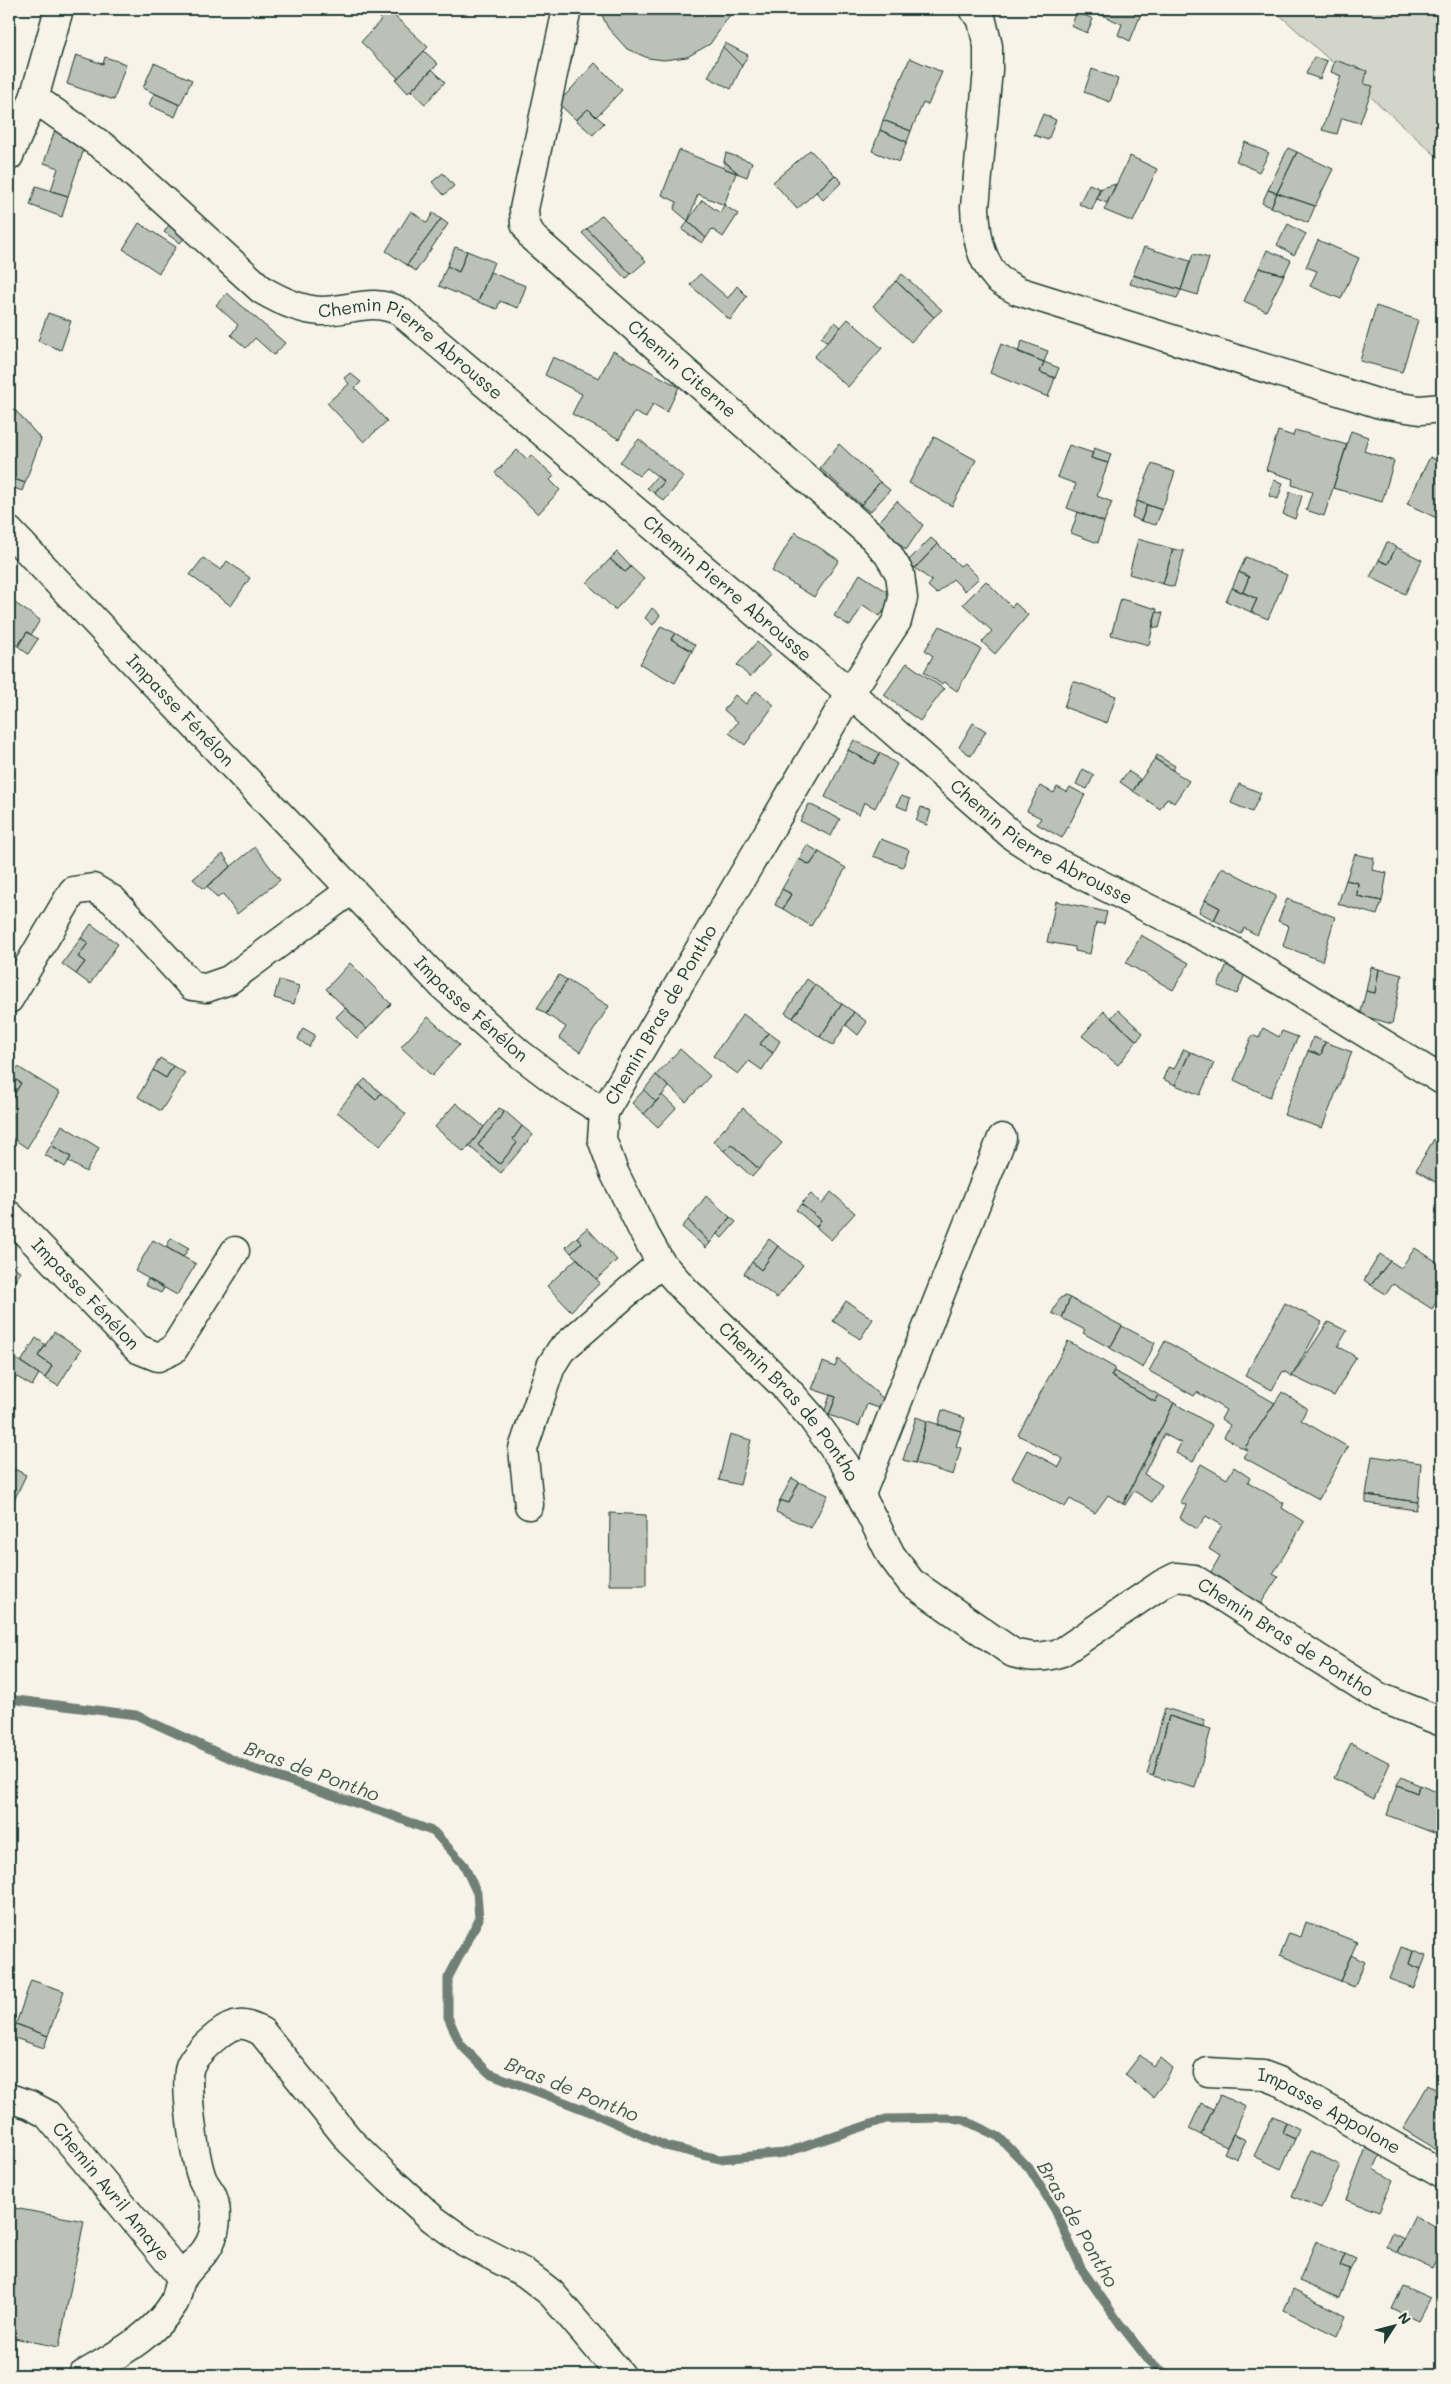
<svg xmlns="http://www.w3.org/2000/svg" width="1451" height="2384" viewBox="0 0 1451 2384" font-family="Mali,sans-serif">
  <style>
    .green { fill: #d3d5ca; stroke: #79897f }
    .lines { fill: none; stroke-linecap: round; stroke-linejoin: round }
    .stream { stroke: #6f8077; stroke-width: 9 }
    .building { fill: #bbc1b6; stroke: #1f3d34 }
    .street-casing { stroke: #1f3d34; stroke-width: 31 }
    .secondary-casing { stroke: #1f3d34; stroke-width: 31 }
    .street { stroke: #f7f3e8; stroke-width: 28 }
    .secondary { stroke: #f7f3e8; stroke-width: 28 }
    .labels { text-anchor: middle; stroke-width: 4; stroke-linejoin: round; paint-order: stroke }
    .street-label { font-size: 18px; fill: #1f3d34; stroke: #f7f3e8 }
    .water-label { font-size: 19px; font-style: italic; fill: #405950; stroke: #f7f3e8 }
  </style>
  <rect width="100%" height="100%" fill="#f7f3e8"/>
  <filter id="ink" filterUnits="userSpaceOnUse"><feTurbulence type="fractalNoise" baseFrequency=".02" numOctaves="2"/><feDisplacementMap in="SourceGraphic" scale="10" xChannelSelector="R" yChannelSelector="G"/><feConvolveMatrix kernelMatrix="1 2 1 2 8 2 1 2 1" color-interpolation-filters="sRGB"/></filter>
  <g filter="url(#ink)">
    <path class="green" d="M1273 9H1442V161Z"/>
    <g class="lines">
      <path class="stream" d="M9 1699 136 1715 251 1768 388 1814 434 1832 464 1865 477 1893 479 1919 448 1978V2017L460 2044 489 2073 593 2113 666 2146 720 2159 784 2153 886 2119 947 2118 964 2120 999 2137 1029 2168 1055 2210 1081 2268 1120 2324 1149 2361 1168 2375"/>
    </g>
    <path class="building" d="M370 9H387L428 47 398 78 361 42 381 20Z
      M599 9H731L730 15 710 44 687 57 664 60 648 58 627 49 608 28Z
      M1088 9H1143L1130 41 1118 35 1122 24Z
      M1077 12 1093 19 1087 33 1071 26Z
      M725 43 748 55 742 66 723 47Z
      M723 47 742 66 731 89 708 77Z
      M424 51 438 64 408 93 396 80Z
      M76 55 103 64 105 57 126 64 114 100 67 84Z
      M1314 57 1327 61 1320 79 1306 74Z
      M910 58 942 72 928 105 923 103 911 131 883 120Z
      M1335 60 1367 71 1364 84 1373 86 1360 123 1342 118 1337 134 1322 130 1341 76 1331 72Z
      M154 63 192 80 180 105 143 88Z
      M595 63 622 90 596 117 588 109 576 120 558 103Z
      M432 69 445 82 425 104 411 91Z
      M1092 69 1118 79 1110 102 1084 92Z
      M154 93 180 105 175 117 149 105Z
      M588 109 604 123 593 135 576 120Z
      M1043 114 1056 120 1048 140 1034 135Z
      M883 120 911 131 907 142 880 130Z
      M55 130 87 140 68 196 51 191 58 168 44 163Z
      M880 130 907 142 899 162 872 151Z
      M1245 142 1269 153 1259 172 1236 161Z
      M1288 148 1297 152 1277 193 1268 190Z
      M679 150 736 173 724 205 698 194 688 221 674 209 677 202 662 195Z
      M810 150 835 175 797 209 773 182Z
      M1297 152 1333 169 1315 206 1277 193Z
      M726 153 752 162 747 177 739 174 724 161Z
      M1130 156 1157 169 1133 222 1104 210Z
      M724 161 739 174 723 168Z
      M443 173 454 186 444 195 432 182Z
      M835 175 842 182 823 200 816 192Z
      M1089 184 1101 189 1092 210 1079 204Z
      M1116 184 1107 203 1097 199 1099 189Z
      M36 186 68 196 62 217 30 205Z
      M1268 190 1277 193 1271 207 1262 203Z
      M1277 193 1315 206 1308 223 1271 207Z
      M702 200 720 213 724 205 738 214 723 237 712 229 706 238 688 221Z
      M411 211 427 223 433 213 441 219 407 265 386 251Z
      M602 215 646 261 631 274 587 229Z
      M441 219 448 224 416 271 407 265Z
      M172 221 188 233 180 243 164 232Z
      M688 221 706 238 702 243 682 230Z
      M139 223 176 247 159 273 123 249Z
      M1288 224 1306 234 1294 255 1277 245Z
      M587 229 631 274 626 279 582 233Z
      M1318 240 1359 258 1341 299 1310 286 1317 271 1306 267Z
      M455 247 467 251 459 272 447 266Z
      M1144 247 1190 261 1181 290 1133 275Z
      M1267 250 1291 260 1284 275 1259 268Z
      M467 251 494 262 478 302 439 286 447 266 459 272Z
      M1193 254 1209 258 1198 295 1181 290Z
      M1259 268 1284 275 1266 311 1244 301Z
      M490 272 526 286 518 308 500 301 497 309 478 302Z
      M700 274 728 298 737 286 747 296 730 320 690 285Z
      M902 274 942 310 934 317 896 281Z
      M1133 275 1181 290 1177 298 1130 284Z
      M896 281 934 317 911 342 873 306Z
      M227 293 285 343 274 355 255 338 246 348 231 335 238 325 216 305Z
      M1376 306 1418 320 1402 372 1360 361Z
      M48 313 71 321 61 350 38 341Z
      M848 319 882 348 848 387 814 357Z
      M835 322 841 327 827 342 821 337Z
      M1022 341 1048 351 1044 362 1018 352Z
      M1001 344 1044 362 1040 372 1055 378 1048 397 990 373Z
      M613 351 679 387 667 412 653 404 646 418 634 412 619 439 572 414 582 394 545 375 553 357 599 378Z
      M1044 362 1059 368 1055 378 1040 372Z
      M350 373 361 382 355 388 387 421 364 442 327 403 349 384 344 378Z
      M16 411 41 439 25 483 9 477V421L13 422Z
      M1295 430 1347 445 1324 516 1306 510 1312 492 1292 485 1293 479 1266 470 1278 431 1293 436Z
      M1351 431 1368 437 1364 451 1394 461 1382 502 1333 488Z
      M934 437 976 460 952 506 909 483Z
      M639 439 684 477 664 501 654 493 664 482 657 476 647 468 639 476 620 462Z
      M839 444 880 482 861 505 820 468Z
      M1069 445 1093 453 1091 458 1108 463 1097 496 1112 502 1104 522 1067 508 1076 484 1057 477Z
      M1094 448 1111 454 1108 463 1091 458Z
      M517 450 527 459 531 455 554 476 550 480 560 490 538 514 495 473Z
      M1430 457 1442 463 1441 520 1407 504Z
      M1152 464 1175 472 1162 510 1137 501Z
      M657 476 664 482 654 493 647 488Z
      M9 477 25 483 22 491 9 486Z
      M1274 480 1283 483 1278 499 1269 496Z
      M880 482 890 490 870 512 861 505Z
      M1290 492 1302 496 1295 519 1283 514Z
      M897 501 923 525 906 550 878 523Z
      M1137 501 1147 505 1141 521 1132 517Z
      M1147 505 1162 510 1156 525 1141 521Z
      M1078 512 1104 522 1098 543 1071 533Z
      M795 532 839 560 814 597 772 571Z
      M931 538 938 544 915 568 908 561Z
      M1138 539 1173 549 1163 584 1129 574Z
      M1387 542 1396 547 1388 564 1379 560Z
      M938 544 960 566 964 563 979 578 965 591 953 579 937 594 928 586 932 581 915 568Z
      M1396 547 1422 560 1405 594 1370 577 1379 560 1388 564Z
      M1173 549 1184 551 1174 587 1163 584Z
      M617 552 631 567 625 572 610 559Z
      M1246 557 1287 575 1268 619 1251 612 1257 599 1243 592 1249 577 1239 572Z
      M203 558 221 570 227 561 250 578 231 606 190 575Z
      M610 559 625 572 631 567 644 579 615 610 587 583Z
      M1239 572 1249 577 1243 592 1232 588Z
      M860 574 894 596 880 616 863 605 850 626 834 616Z
      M986 581 1012 607 1015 603 1028 615 995 654 982 642 992 631 963 604Z
      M1232 588 1257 599 1251 612 1226 601Z
      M1121 599 1157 609 1149 645 1111 635Z
      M12 601 40 620 31 635 27 632 18 646 9 641V605Z
      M652 608 660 615 653 625 645 618Z
      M1156 612 1163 613 1159 628 1152 627Z
      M661 626 675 633 671 639 692 651 675 683 640 664Z
      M940 626 981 649 957 691 944 682 941 684 924 672 933 656 925 650Z
      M27 632 38 639 28 654 18 646Z
      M675 633 695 645 692 651 671 639Z
      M757 642 770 655 750 677 737 665Z
      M907 663 944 689 920 721 884 695Z
      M1073 681 1116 696 1107 723 1064 707Z
      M756 691 774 705 745 745 729 733 738 722 724 710 735 695 746 704Z
      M973 723 986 731 971 756 959 747Z
      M854 740 880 753 874 764 848 750Z
      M848 750 874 764 880 753 897 764 875 808 864 802 859 815 825 797Z
      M1157 755 1175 766 1173 770 1155 759Z
      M1155 759 1189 781 1174 803 1167 798 1160 809 1133 791Z
      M1083 769 1094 775 1087 789 1076 784Z
      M1128 771 1140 779 1133 791 1120 782Z
      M1239 784 1261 793 1252 812 1231 803Z
      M1040 786 1054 793 1057 787 1067 792 1070 787 1085 795 1062 838 1037 824 1041 818 1027 811Z
      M901 796 910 799 907 810 897 806Z
      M809 804 840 819 831 836 800 821Z
      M921 807 931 811 927 825 916 821Z
      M881 839 909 850 903 867 873 856Z
      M807 845 819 852 810 865 799 859Z
      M255 847 280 880 237 914 223 894 217 898 207 886Z
      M819 852 846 868 811 926 783 909 791 894 782 889 799 859 810 865Z
      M223 854 231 866 204 889 193 879Z
      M1355 854 1374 858 1372 870 1387 873 1382 901 1357 896 1358 883 1346 880Z
      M1222 867 1276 896 1257 935 1244 928 1241 934 1214 920 1220 908 1205 900Z
      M1346 880 1358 883 1357 896 1382 901 1377 915 1338 904Z
      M782 889 791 894 783 909 775 905Z
      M1287 899 1335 917 1322 961 1283 946 1289 926 1278 921Z
      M1205 900 1220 908 1214 920 1199 912Z
      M1056 901 1107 912 1104 924 1096 923 1090 954 1075 951V947L1047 942Z
      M91 924 118 944 90 984 76 974 85 962 78 957 88 943 81 938Z
      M1141 935 1189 963 1173 990 1126 963Z
      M81 938 88 943 78 957 85 962 76 974 62 964Z
      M1229 959 1247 969 1237 994 1218 986Z
      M350 963 391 1004 367 1029 326 989Z
      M1371 967 1379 969 1375 993 1366 991Z
      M1379 969 1402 975 1392 1024 1360 1015 1366 991 1375 993Z
      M559 975 567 980 546 1014 537 1008Z
      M807 979 815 985 793 1018 785 1013Z
      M279 980 299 986 294 1004 274 998Z
      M567 980 609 1006 580 1052 559 1038 566 1027 546 1014Z
      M815 985 842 1004 820 1037 793 1018Z
      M842 1004 854 1012 833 1045 820 1037Z
      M345 1008 367 1029 357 1038 336 1017Z
      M1118 1010 1143 1033 1137 1041 1111 1018Z
      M1104 1011 1137 1041 1118 1065 1082 1036Z
      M854 1012 867 1022 858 1035 846 1025Z
      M743 1014 769 1033 760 1044 773 1053 762 1070 749 1061 738 1074 713 1056Z
      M428 1017 459 1045 432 1076 401 1047Z
      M303 1028 315 1035 309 1047 298 1039Z
      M1263 1028 1279 1037 1282 1031 1298 1037 1270 1097 1234 1080 1252 1035 1259 1038Z
      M769 1033 780 1041 773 1053 760 1044Z
      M1313 1037 1325 1042 1321 1055 1308 1051Z
      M1325 1042 1352 1052 1322 1128 1284 1115 1308 1051 1321 1055Z
      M680 1049 710 1076 686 1102 656 1075Z
      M1184 1049 1190 1052 1175 1085 1163 1079 1168 1067 1174 1069Z
      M1190 1052 1214 1063 1200 1095 1175 1085Z
      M160 1058 173 1066 166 1078 153 1070Z
      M173 1066 185 1073 161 1111 138 1097 153 1070 166 1078Z
      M18 1067 60 1093 27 1148 9 1136V1103L21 1083 11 1077Z
      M656 1075 669 1087 656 1102 644 1090Z
      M11 1077 21 1083 9 1103V1082Z
      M365 1079 381 1093 376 1100 359 1085Z
      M359 1085 376 1100 381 1093 406 1114 380 1146 337 1112Z
      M644 1090 656 1102 644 1114 632 1103Z
      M662 1095 676 1108 658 1127 644 1114Z
      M456 1103 484 1127 464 1152 435 1127Z
      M499 1108 505 1111 478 1145 500 1164 517 1143 513 1139 522 1126 533 1135 501 1173 469 1146Z
      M743 1108 782 1143 759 1169 731 1144 724 1151 713 1141Z
      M505 1111 522 1126 513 1139 517 1143 500 1164 478 1145Z
      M62 1125 99 1148 86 1172 68 1161 71 1157 51 1145Z
      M1434 1139 1442 1145V1186L1416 1170Z
      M731 1144 759 1169 752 1177 724 1151Z
      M51 1145 71 1157 65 1167 45 1155Z
      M831 1192 855 1213 831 1240 816 1227 821 1220 801 1204 811 1194 822 1204Z
      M706 1196 730 1217 710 1243 688 1220Z
      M801 1204 821 1220 816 1227 796 1210Z
      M730 1217 736 1222 722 1238 717 1234Z
      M688 1220 710 1243 706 1248 682 1227Z
      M587 1228 617 1260 597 1279 571 1253 582 1243 577 1237Z
      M577 1237 582 1243 571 1253 566 1247Z
      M171 1238 189 1248 183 1257 166 1247Z
      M769 1239 778 1246 761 1270 752 1262Z
      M153 1240 196 1264 177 1295 135 1271Z
      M778 1246 803 1265 777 1298 744 1274 752 1262 761 1270Z
      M1415 1248 1442 1265V1293L1432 1309 1393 1284 1386 1294 1371 1285 1390 1261 1401 1268Z
      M1380 1254 1390 1261 1371 1285 1364 1280Z
      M577 1258 600 1283 571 1311 547 1286Z
      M9 1263 21 1272 9 1290Z
      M148 1279 164 1288 161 1293 145 1285Z
      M1065 1296 1070 1298 1062 1318 1052 1313 1060 1298Z
      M1070 1298 1122 1326 1110 1348 1083 1333 1085 1330 1062 1318Z
      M846 1301 873 1319 860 1339 833 1321Z
      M1285 1303 1322 1322 1292 1376 1283 1371 1272 1390 1245 1376Z
      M1328 1322 1347 1331 1338 1346 1356 1357 1334 1396 1292 1376Z
      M1122 1326 1155 1343 1143 1368 1110 1348Z
      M54 1332 81 1350 58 1386 45 1378 52 1366 38 1356Z
      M36 1338 46 1345 38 1356 52 1366 45 1378 21 1362Z
      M1068 1341 1115 1368 1111 1376 1155 1402 1159 1395 1174 1403 1123 1504 1108 1495 1095 1513 1070 1499 1065 1507 1012 1478 1027 1450 1059 1467 1063 1459 1018 1435Z
      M1165 1341 1275 1403 1244 1449 1224 1437 1230 1425 1221 1419 1226 1410 1197 1392 1194 1396 1149 1371Z
      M16 1359 39 1374 32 1386 17 1377 9 1387V1369Z
      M838 1359 885 1400 882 1409 867 1404 859 1426 829 1415 836 1397 812 1389 823 1362 835 1367Z
      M1114 1371 1159 1395 1155 1402 1111 1376Z
      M1282 1392 1307 1408 1301 1420 1348 1447 1319 1499 1243 1457 1248 1450 1244 1449Z
      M830 1395 836 1397 829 1415 824 1413Z
      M1174 1403 1212 1425 1193 1462 1176 1453 1181 1443 1164 1434 1144 1474 1162 1485 1152 1502 1134 1491 1125 1505 1123 1504Z
      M942 1410 965 1418 961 1431 938 1425Z
      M916 1417 927 1421 915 1463 903 1460Z
      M927 1421 961 1431 956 1446 961 1448 953 1475 915 1463Z
      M730 1434 751 1440 740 1485 719 1480Z
      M1372 1456 1421 1463 1418 1502 1366 1495Z
      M1201 1464 1227 1479 1234 1467 1250 1478 1248 1482 1284 1503 1282 1508 1304 1522 1273 1574 1278 1577 1256 1611 1207 1579 1220 1556 1209 1549 1222 1525 1206 1516 1197 1529 1180 1518 1186 1505 1180 1502Z
      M9 1466 26 1475 9 1511Z
      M792 1478 799 1482 789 1503 780 1500Z
      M799 1482 828 1495 811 1528 776 1512 780 1500 789 1503Z
      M1366 1495 1418 1502 1416 1510 1366 1503Z
      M610 1513 646 1515V1585H609Z
      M1165 1708 1205 1720 1203 1727 1169 1716 1153 1776 1147 1774Z
      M1169 1716 1211 1729 1195 1788 1153 1776Z
      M1351 1743 1390 1763 1374 1799 1334 1778Z
      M1401 1777 1419 1785 1417 1793 1397 1785Z
      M1397 1785 1417 1793 1419 1785 1442 1794V1827L1439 1835 1387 1815Z
      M1306 1922 1357 1942 1340 1981 1280 1955 1289 1933 1301 1937Z
      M1401 1947 1413 1951 1409 1964 1421 1969 1414 1988 1389 1979Z
      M1413 1951 1426 1956 1421 1969 1409 1964Z
      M1351 1955 1365 1962 1354 1987 1340 1981Z
      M31 1980 64 1991 48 2036 16 2024Z
      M16 2024 48 2036 44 2048 12 2037Z
      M1140 2055 1153 2066 1160 2058 1172 2068 1166 2080 1153 2097 1125 2075Z
      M1428 2085 1442 2093V2138L1436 2149 1403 2129Z
      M1220 2095 1246 2107 1227 2147 1201 2135Z
      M1201 2103 1213 2109 1201 2135 1189 2129Z
      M1273 2116 1286 2122 1282 2133 1295 2139 1281 2169 1254 2156Z
      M1286 2122 1299 2129 1295 2139 1282 2133Z
      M1233 2134 1246 2140 1237 2159 1224 2153Z
      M1442 2138V2152L1436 2149Z
      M1366 2148 1380 2155 1374 2169 1393 2180 1379 2212 1346 2200Z
      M1311 2151 1340 2165 1321 2208 1292 2196Z
      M9 2207 84 2221 59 2347 9 2337Z
      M1415 2216 1442 2231V2248L1432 2268 1397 2252Z
      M1392 2233 1404 2239 1397 2252 1386 2246Z
      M1316 2241 1345 2254 1340 2266 1350 2270 1339 2298 1299 2281Z
      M1345 2254 1356 2259 1350 2270 1340 2266Z
      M1403 2286 1430 2298 1418 2321 1392 2309Z
      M1293 2290 1346 2316 1337 2336 1284 2310Z"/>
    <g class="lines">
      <g class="street-casing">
        <g id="street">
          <path id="s1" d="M567 9 524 209 525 224 533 238 873 537 888 554 900 574 903 598 897 621 850 693 604 1112 602 1139 614 1172 643 1231 661 1263 686 1291 784 1386 812 1418 845 1464 891 1555 911 1582 1013 1653C1031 1658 1044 1658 1062 1652L1162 1584 1176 1577 1194 1579 1379 1697 1442 1722"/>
          <path id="s2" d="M34 98 108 150 262 290C279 300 300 310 321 311 351 311 372 297 401 312L850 693 1014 837 1042 855 1231 950 1442 1080"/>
          <path d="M9 156 34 98 59 9"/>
          <path id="s3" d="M9 531 443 986 520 1054 562 1086 604 1112"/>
          <path d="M9 999 73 891 93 888 113 900 192 986 206 988 229 980 351 890"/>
          <path id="s4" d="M9 1215 138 1349 158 1357 173 1350 235 1251"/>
          <path d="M861 1494 1002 1138"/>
          <path d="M529 1505 523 1449 551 1366 561 1350 661 1263"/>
          <path id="s5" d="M1208 2072 1263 2075 1279 2081 1442 2174"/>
          <path id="s6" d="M9 2098 30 2105 47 2114 182 2278"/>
          <path d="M83 2375C116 2355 153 2337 174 2303 178 2295 178 2285 182 2278 192 2263 208 2253 213 2235 217 2223 217 2207 212 2195 209 2189 204 2184 202 2178 195 2160 184 2083 190 2066 195 2054 208 2043 218 2035 234 2022 244 2022 262 2032L350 2141 389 2179 433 2219 465 2242 525 2273 551 2293 621 2375"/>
        </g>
      </g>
      <g class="secondary-casing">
        <path id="secondary" d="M973 9 981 17 988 46V70L975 207C976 232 979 258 997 278 1002 283 1012 287 1018 291L1380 404 1420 410 1442 408"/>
      </g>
      <use href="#street" class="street"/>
      <use href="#secondary" class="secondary"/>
    </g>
  </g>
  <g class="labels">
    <g class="street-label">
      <text dy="6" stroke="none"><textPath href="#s2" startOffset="466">Chemin Pierre Abrousse</textPath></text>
      <text dy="6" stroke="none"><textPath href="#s1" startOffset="434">Chemin Citerne</textPath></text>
      <text dy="6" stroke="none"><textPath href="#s2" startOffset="871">Chemin Pierre Abrousse</textPath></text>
      <text dy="6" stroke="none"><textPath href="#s3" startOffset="248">Impasse Fénélon</textPath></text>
      <text dy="6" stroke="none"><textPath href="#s2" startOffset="1276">Chemin Pierre Abrousse</textPath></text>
      <text dy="6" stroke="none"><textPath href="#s3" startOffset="665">Impasse Fénélon</textPath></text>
      <text transform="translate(661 1015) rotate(-60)" y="6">Chemin Bras de Pontho</text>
      <text dy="6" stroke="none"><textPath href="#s4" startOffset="110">Impasse Fénélon</textPath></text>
      <text dy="6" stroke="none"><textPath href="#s1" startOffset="1708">Chemin Bras de Pontho</textPath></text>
      <text dy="6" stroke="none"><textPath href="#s1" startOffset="2365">Chemin Bras de Pontho</textPath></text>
      <text dy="6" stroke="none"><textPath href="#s5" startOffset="130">Impasse Appolone</textPath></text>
      <text dy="6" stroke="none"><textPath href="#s6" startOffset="142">Chemin Avril Amaye</textPath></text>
    </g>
    <g class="water-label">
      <text transform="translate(312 1771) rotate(20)" y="7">Bras de Pontho</text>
      <text transform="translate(572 2089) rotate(22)" y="7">Bras de Pontho</text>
      <text transform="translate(1078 2224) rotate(60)" y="7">Bras de Pontho</text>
    </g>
  </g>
  <rect width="1451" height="2384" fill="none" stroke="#f7f3e8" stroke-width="30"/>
  <rect x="15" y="15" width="1421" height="2354" fill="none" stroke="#1f3d34" stroke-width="2" filter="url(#ink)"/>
  <g transform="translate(1394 2326) rotate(54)" stroke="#f7f3e8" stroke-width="4" paint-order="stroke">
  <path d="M0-4L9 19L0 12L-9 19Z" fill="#1f3d34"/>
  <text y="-8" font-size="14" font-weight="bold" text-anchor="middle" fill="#1f3d34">N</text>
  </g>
</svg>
